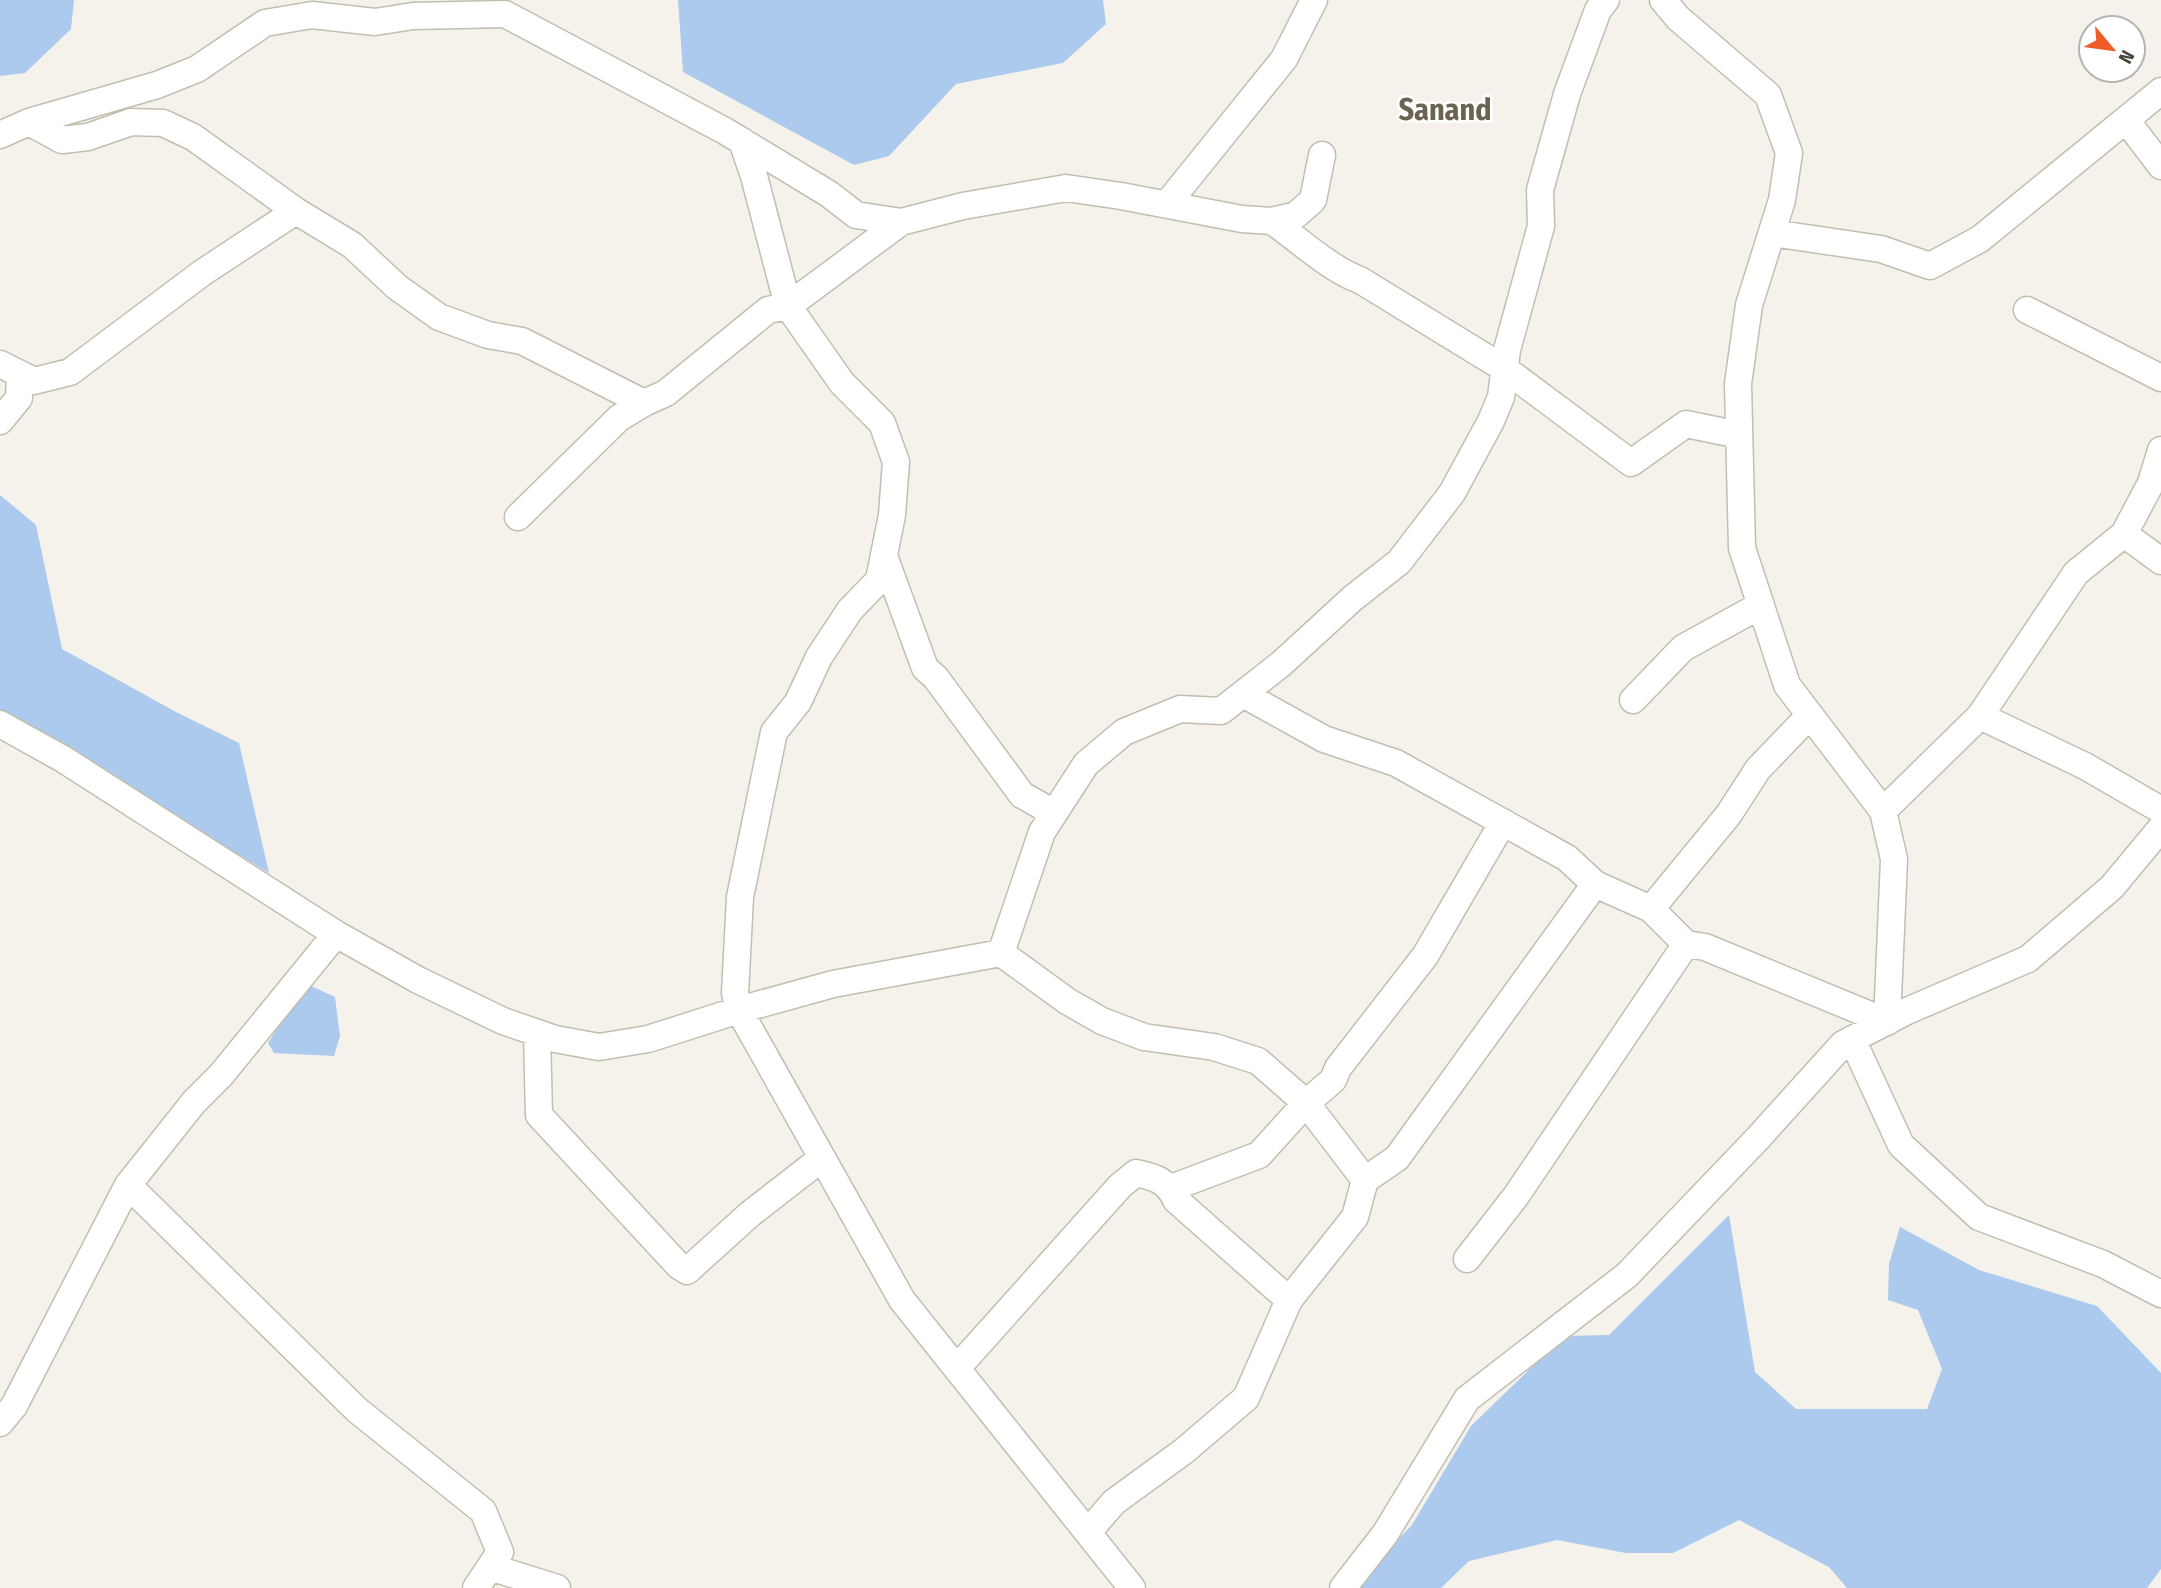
<svg xmlns="http://www.w3.org/2000/svg" width="2161" height="1588" viewBox="0 0 2161 1588" font-family="'Fira Sans Condensed',sans-serif">
  <style>
    .water { fill: #abcaed }
    .lines { fill: none; stroke-linecap: round; stroke-linejoin: round }
    .minor-casing { stroke: #c2beb0; stroke-width: 29 }
    .minor { stroke: #fff; stroke-width: 26 }
    .labels { text-anchor: middle; stroke-width: 5; stroke-linejoin: round; paint-order: stroke }
    .district-label { font-size: 30px; font-weight: bold; fill: #6a6350; stroke: #fff }
  </style>
  <rect width="100%" height="100%" fill="#f4f2ea"/>
  <path class="water" d="M0 0H74L71 29 25 73 0 76Z
    M678 0H1103L1106 24 1063 63 956 84 889 156 854 165 683 72Z
    M0 495 36 525 62 649 176 712 239 743 269 873 0 710Z
    M309 985 335 997 340 1036 334 1056 274 1053 268 1043 290 1008Z
    M1729 1215 1755 1372 1796 1409H1927L1942 1369 1918 1310 1888 1300 1889 1264 1900 1227 1979 1270 2097 1306 2161 1373V1569L2147 1588H1847L1829 1567 1739 1520 1673 1553H1626L1557 1540 1469 1561 1441 1588H1352L1412 1525 1471 1426 1564 1336 1609 1335Z"/>
  <g class="lines">
    <g class="minor-casing">
      <path id="minor" d="M2126 120 2161 166
        M29 122 62 140 88 137 131 122 163 123 193 137 296 211 352 245 397 287 439 317 488 335 522 341 644 403 666 393 768 310 788 306 901 222
        M0 135 29 122 157 85 197 69 265 23 312 15 375 22 413 16 505 14 725 131 829 194 856 215 901 222 963 206 1066 188 1121 196 1242 219 1272 221 1296 215 1313 200 1322 155
        M742 141 754 176 788 306 842 383 882 423 896 462 892 515 879 580 850 610 819 657 798 702 774 732 740 897 735 993 739 1010 902 1300 1132 1588
        M1167 204 1284 59 1314 0
        M1272 221C1299 240 1330 269 1360 280L1505 369 1631 463 1686 424 1739 435
        M1772 233 1881 249 1930 266 1980 239 2161 91
        M2027 310 2161 378
        M0 364 34 381 70 372 202 273 296 211
        M0 421 19 398 20 374
        M518 517 619 418 644 403
        M2124 534 2161 561
        M884 556 925 668 936 678 1022 795 1054 813
        M1243 694 1324 739 1396 763 1567 858 1595 884 1651 909 1686 944 1705 947 1887 1022 1894 859 1883 811 1787 685 1742 548 1738 384 1749 305 1782 200 1789 153 1768 95 1678 18 1663 0
        M1633 700 1683 648 1761 605
        M1980 716 2085 766 2161 810
        M0 724 63 759 336 934 418 980 503 1021 555 1039 599 1047 648 1039 739 1010 833 984 1001 953 1067 1001 1102 1021 1144 1037 1214 1047 1258 1061 1306 1103 1365 1180
        M1883 811 1980 716 2076 573 2124 534 2151 483 2161 450
        M1651 909 1729 814 1758 769 1810 715
        M1001 953 1042 832 1086 764 1124 732 1180 709 1221 711 1281 664 1353 598 1399 562 1452 493 1491 421 1501 397 1507 350 1541 226 1540 190 1567 94 1598 10 1606 0
        M537 1033 539 1115 679 1266 687 1271 750 1214 822 1158
        M1852 1039 1901 1145 1979 1217 2103 1264 2161 1294
        M128 1185 194 1102 221 1075 336 934
        M1171 1188 1259 1155 1306 1103 1333 1080 1338 1068 1425 956 1503 822
        M1467 1259 1516 1196 1686 944
        M957 1368 1120 1186 1136 1173C1155 1177 1168 1181 1176 1200L1289 1300
        M0 1423 14 1406 128 1185 357 1410 483 1511 500 1552 476 1588
        M1088 1532 1114 1502 1184 1451 1246 1398 1289 1300 1355 1217 1365 1180 1397 1158 1595 884
        M490 1567 557 1588
        M1343 1588 1385 1534 1467 1399 1627 1275 1759 1137 1843 1044 1907 1011 2028 959 2112 887 2161 828"/>
    </g>
    <use href="#minor" class="minor"/>
  </g>
  <g class="labels">
    <g class="district-label">
      <text x="1445" y="120">Sanand</text>
    </g>
  </g>
  <g transform="translate(2112 49) rotate(119)"><circle r="33" fill="#ffffff" stroke="#b6b4b0" stroke-width="2"/>
  <path d="M0-5L12 26L0 18L-12 26Z" fill="#ee5c28"/>
  <text y="-10" font-size="19" font-weight="bold" text-anchor="middle" fill="#484439">N</text>
  </g>
</svg>
